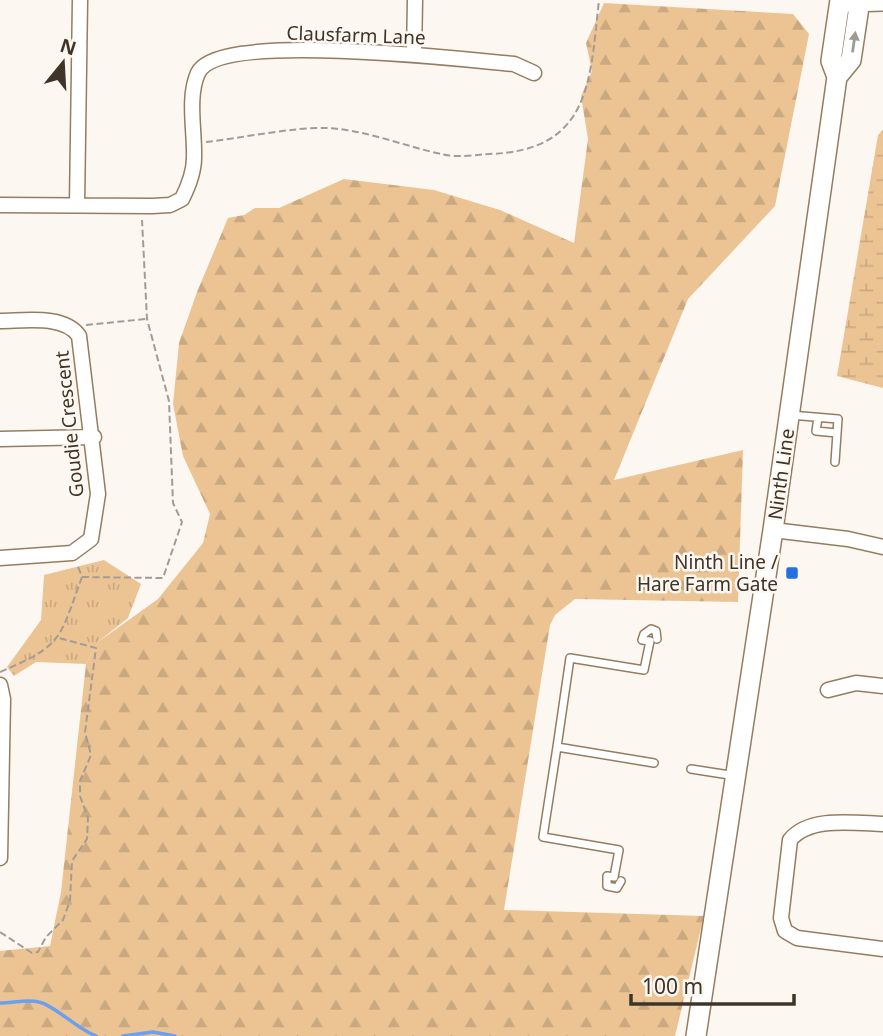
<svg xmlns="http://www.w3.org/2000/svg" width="883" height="1036" viewBox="0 0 883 1036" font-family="'Noto Sans',sans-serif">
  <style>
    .forest { fill: url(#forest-firs) }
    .wetland { fill: url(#wetland-marsh) }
    .park { fill: url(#park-tufts) }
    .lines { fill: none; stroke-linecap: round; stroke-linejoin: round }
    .stream { stroke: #6da0ec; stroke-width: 3.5 }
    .lane-casing { stroke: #947d61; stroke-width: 10 }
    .street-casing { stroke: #947d61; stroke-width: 17 }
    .secondary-casing { stroke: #947d61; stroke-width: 22 }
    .path { stroke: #a49c93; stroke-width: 2; stroke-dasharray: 7 3.5; stroke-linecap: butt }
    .lane { stroke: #fff; stroke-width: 7 }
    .street { stroke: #fff; stroke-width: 14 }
    .secondary { stroke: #fff; stroke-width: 19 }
    .oneway { fill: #9e9a94 }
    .poi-dot { fill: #2371dc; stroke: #fdf7f1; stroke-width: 2.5 }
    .labels { text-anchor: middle; stroke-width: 5; stroke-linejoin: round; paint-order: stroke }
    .street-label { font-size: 19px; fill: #3e3428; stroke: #fdf7f1 }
    .poi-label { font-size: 19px; fill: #3e3428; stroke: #fdf7f1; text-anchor: end }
  </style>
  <defs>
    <pattern id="forest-firs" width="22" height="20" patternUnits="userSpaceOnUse" patternTransform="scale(1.75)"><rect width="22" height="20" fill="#ecc494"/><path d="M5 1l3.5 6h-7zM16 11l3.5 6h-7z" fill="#cba980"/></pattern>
    <pattern id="wetland-marsh" width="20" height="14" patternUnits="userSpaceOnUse" patternTransform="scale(1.75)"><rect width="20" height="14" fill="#ecc494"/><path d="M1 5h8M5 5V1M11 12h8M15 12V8" fill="none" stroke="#cba980"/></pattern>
    <pattern id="park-tufts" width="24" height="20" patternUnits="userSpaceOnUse" patternTransform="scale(1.75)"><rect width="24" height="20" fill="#ecc494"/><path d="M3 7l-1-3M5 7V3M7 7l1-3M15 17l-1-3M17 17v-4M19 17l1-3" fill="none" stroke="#cba980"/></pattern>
  </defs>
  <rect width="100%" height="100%" fill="#fdf7f1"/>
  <path class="forest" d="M604 3 793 14 809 34 775 206 688 299 614 480 743 450 738 602 575 599 555 615 550 625 504 910 704 916 675 1036H0V951L50 946 61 892 86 664 98 642 158 599 203 543 210 514 183 456 173 404 179 343 197 292 228 218 244 215 255 208H279L344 179 434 190 500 210 574 243 588 139 581 96 592 71 586 43Z"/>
  <path class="wetland" d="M883 130V388L837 376 878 135Z"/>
  <path class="park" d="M104 560 141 584 128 618 98 642 86 664 36 662 14 676 7 667 41 620 44 575Z"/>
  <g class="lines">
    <path class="stream" d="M0 1003C12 1003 28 999 39 1002 56 1006 75 1028 96 1036
      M123 1036 153 1032 175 1036"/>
    <g class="lane-casing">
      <path id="lane" d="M790 415 838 419 835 462
        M818 418 816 431 837 433
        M557 747 570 658 644 670 650 641 642 640 644 634 651 629 656 631 657 639
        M691 769 736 776
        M621 881 617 888 607 886V876L614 877 619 850 543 837 557 747 654 763"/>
    </g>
    <g class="street-casing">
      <path id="street" d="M414 55 415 0
        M0 205 152 206 170 205 182 199C188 187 194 172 194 158 195 132 187 97 198 73 219 30 467 60 514 64L534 73
        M77 205 80 0
        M0 321C24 321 64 314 79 336L98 494 91 539 72 553 0 558
        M0 439 94 437
        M773 530 848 539 883 547
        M0 685 3 699 0 858
        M828 690 856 683 883 686
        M883 824C855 823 809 816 790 840L781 918 785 931 797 938 883 949"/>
    </g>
    <g class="secondary-casing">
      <path id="secondary" d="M849 2 883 1
        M837 77 851 60 860 0
        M696 1036 773 530 837 77 831 61 840 0"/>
    </g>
    <path class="path" d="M206 142C242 138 292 127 327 128 366 130 404 146 441 154 456 158 474 155 489 154 591 151 590 81 599 0
      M86 325 146 319
      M82 577 163 578 182 522 173 503 169 401 147 319 142 220
      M0 672C64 645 59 639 82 577L77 564
      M0 932 32 953 38 952 46 937 63 920 70 901 72 861 87 839 88 818 80 796V781L91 755 85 732 96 648 59 638"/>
    <use href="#lane" class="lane"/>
    <use href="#street" class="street"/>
    <use href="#secondary" class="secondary"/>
  </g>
  <defs><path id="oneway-solid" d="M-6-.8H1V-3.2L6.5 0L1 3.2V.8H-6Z" transform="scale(1.75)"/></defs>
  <use class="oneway" href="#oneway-solid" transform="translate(854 42) rotate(-82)"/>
  <rect class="poi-dot" x="785" y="566" width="14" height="14" rx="3.5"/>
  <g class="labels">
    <g class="street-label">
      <text transform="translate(356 35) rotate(2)" y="7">Clausfarm Lane</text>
      <text transform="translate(69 424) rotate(-96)" y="7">Goudie Crescent</text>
      <text transform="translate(781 474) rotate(-82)" y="7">Ninth Line</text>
    </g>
    <g class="poi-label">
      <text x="778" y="569">Ninth Line /<tspan x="778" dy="22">Hare Farm Gate</tspan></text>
    </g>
  </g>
  <g transform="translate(63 63) rotate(18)" stroke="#fdf7f1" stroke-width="5" paint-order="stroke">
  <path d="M0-5L12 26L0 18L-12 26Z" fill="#3e3428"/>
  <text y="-10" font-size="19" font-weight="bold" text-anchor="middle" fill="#3e3428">N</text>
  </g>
  <path d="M631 994v10h163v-10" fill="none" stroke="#3e3428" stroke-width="3.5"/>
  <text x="642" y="994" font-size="21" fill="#3e3428" stroke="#fdf7f1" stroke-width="5" paint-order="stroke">100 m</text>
</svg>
